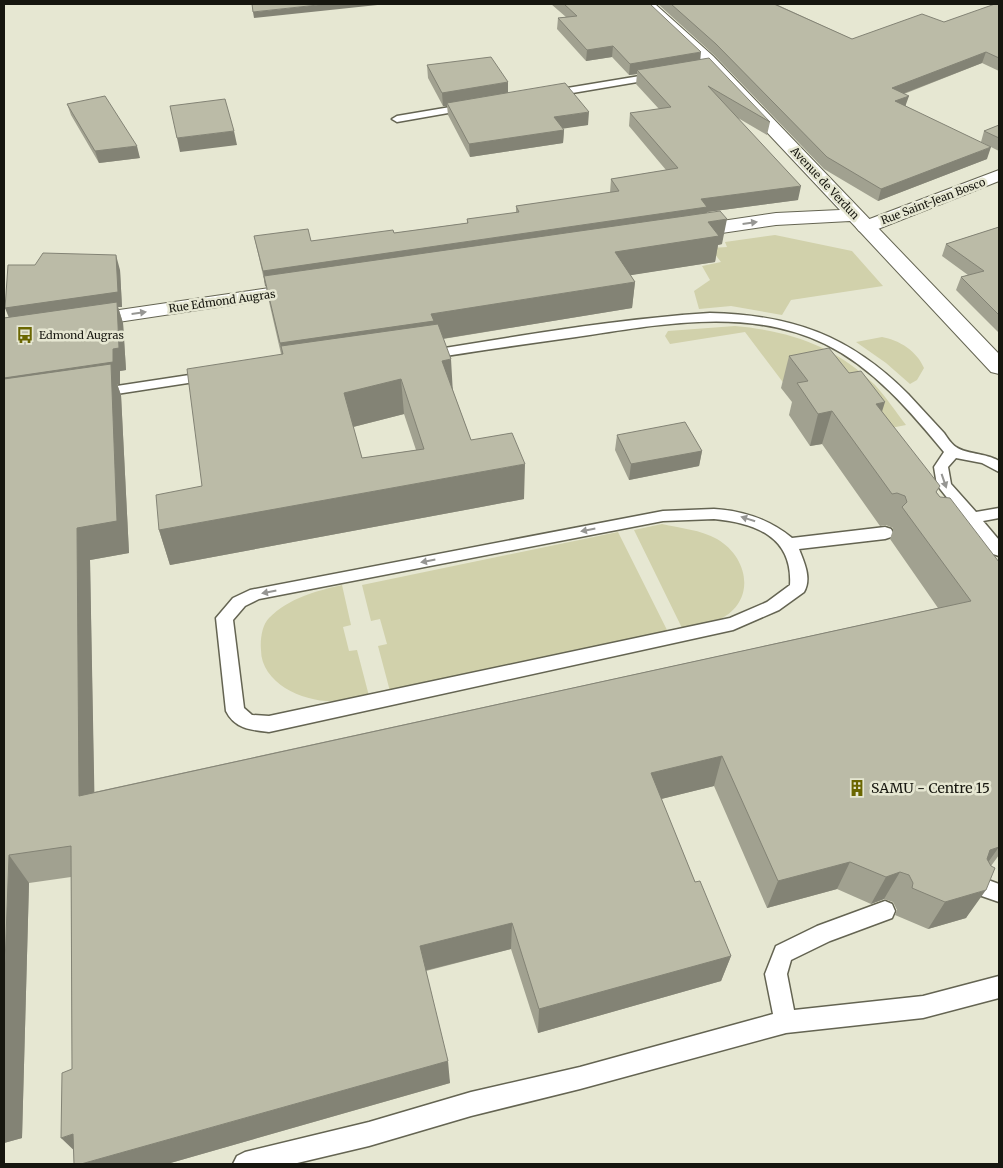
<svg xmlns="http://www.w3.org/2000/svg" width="1003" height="1168" viewBox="0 0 1003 1168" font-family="Merriweather,serif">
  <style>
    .green { fill: #d1d1ab }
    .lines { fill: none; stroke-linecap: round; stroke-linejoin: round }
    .lane-casing { stroke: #646452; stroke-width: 3 }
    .street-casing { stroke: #646452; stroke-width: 2 }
    .secondary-casing { stroke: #646452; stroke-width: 2 }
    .lane { fill: #fff; fill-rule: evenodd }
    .street { fill: #fff; fill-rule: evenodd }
    .secondary { fill: #fff; fill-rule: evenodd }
    .wall { fill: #a1a190; fill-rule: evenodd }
    .shaded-wall { fill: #838375 }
    .building { fill: #bbbba7; stroke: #838375; fill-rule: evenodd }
    .oneway { fill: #969693 }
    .labels { text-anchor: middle; stroke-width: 5; stroke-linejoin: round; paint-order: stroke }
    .far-street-label { font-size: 11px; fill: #16160f; stroke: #e6e7d2 }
    .far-poi-label { font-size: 11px; fill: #16160f; stroke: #e6e7d2; text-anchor: start }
    .poi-label { font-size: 14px; fill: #16160f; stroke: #e6e7d2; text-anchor: start }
  </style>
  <rect width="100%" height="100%" fill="#e6e7d2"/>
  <path class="green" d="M775 235 852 251 883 286 791 300 782 315 731 306 699 309 694 291 710 280 702 266 721 262 710 248 727 247 725 242Z
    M735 326C790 331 835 346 875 385 886 397 896 412 906 425L876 431 785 385 745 332 670 344 665 336 668 331Z
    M882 337C899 340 917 351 924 368L917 380 910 384 886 363 856 342Z
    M662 524C680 528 701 530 717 539 751 559 756 605 716 621 706 625 693 626 682 628L634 530Z
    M618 532 668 632 391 695 378 646 387 644 380 619 371 621 362 585Z
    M342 585 351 625 343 627 349 651 357 650 369 696C359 698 348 700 338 701 308 704 261 685 261 650 260 640 262 625 269 618 289 598 316 591 342 585Z"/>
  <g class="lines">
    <g class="lane-casing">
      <path id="lane" d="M658 73 661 74V78L549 97 544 94 549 91Z
        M468 104 473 107 471 109 397 122 392 119 397 116Z
        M710 313C792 315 849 335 908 394 920 407 932 420 944 433 947 437 951 444 956 447 965 454 986 453 999 461V472L982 463 956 458 948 467 951 484 976 512 999 508V518L983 521 999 540V556L993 554 968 524H957L954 520 957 516 961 515 937 485 934 467 944 452C910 411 874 368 825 344 747 306 658 325 576 337 526 344 476 351 426 359L419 355 426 351C520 336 615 319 710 313Z
        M209 372 216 376 214 379 97 397 92 396 90 393 92 390 97 389Z
        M714 509C744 511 769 519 792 538L885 527 891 529 893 533 891 537 885 539 799 549C804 562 812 578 804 592L779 610 733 630 269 732C251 730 235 729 226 711L216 618 233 598 250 590 663 511ZM714 519C756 523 793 537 790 585L767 602 730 618 269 716 252 715 244 708 233 620 245 606 259 599 663 521Z
        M980 877 999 884V902L973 893 970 886 973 879Z
        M885 901 892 904 895 911 892 918 830 941 791 960 787 974 794 1010 923 996 999 976V998L923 1018 786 1033 580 1089 471 1116 369 1146 293 1164H233L237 1156 245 1152 369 1122 471 1092 580 1067 773 1014 765 974 776 946 817 926Z"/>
    </g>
    <g class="street-casing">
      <path id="street" d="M999 170V181L873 231 866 233 859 231 856 227 859 223Z"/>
    </g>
    <g class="secondary-casing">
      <path id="secondary" d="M640 4H655L713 56 999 354V374L991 372 850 221 776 225 688 238 681 236 678 232 681 228 688 226 776 213 840 210 701 62Z
        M304 283 311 285 314 289 311 293 85 327 77 326 74 321 77 316 85 315Z"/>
    </g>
    <use href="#lane" class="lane"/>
    <use href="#street" class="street"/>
    <use href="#secondary" class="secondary"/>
  </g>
  <path class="wall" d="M551 4H650L700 60 770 122 767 135 738 118 798 200 707 212 722 244 718 245 715 262 630 275 635 282 632 308 443 339 453 391 471 440 524 499 170 565 159 530 202 486 281 354 254 236 311 241 394 233 467 223V219L516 213V206L610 193 611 179 666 170 629 126 630 113 659 109 636 84 637 74 629 75 612 57 586 61 557 29 558 18 566 17ZM404 414 416 450 362 458 353 427Z
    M658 4H783L778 5 852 39 944 22 999 4V71L982 63 904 94 906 106 987 159 878 201 824 169 714 55Z
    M427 65 508 93 588 125 562 128 564 130 563 143 470 157 448 115 447 106H443L428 78Z
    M67 104 140 158 99 163 71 115Z
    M999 125V151L981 142 984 131Z
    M999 227V333L956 290 961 277 968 275 942 256 946 244Z
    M35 265 120 270 122 307H118L123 323 126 370 120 371V384H117L121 395 129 553 90 560 94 792 938 608 890 539 893 530V528L886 525 880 526 822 444 810 446 789 415 792 402 781 388 789 356 849 373 882 412 940 497 999 562V855L991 866 966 918 928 929 895 915 897 910 893 902 884 899 871 904 837 889 767 908 714 786 661 799 695 882 731 956 721 981 538 1033 511 949 426 971 450 1083 167 1164H74L72 1069 71 877 29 883 22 1138 4 1143V318L9 317Z
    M617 435 702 451 699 466 629 480 615 450Z"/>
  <path class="shaded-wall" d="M327 4H387L254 18 253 12Z
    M613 46 612 57 586 61 587 50Z
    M701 52 700 63 637 70V74L629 75 630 64Z
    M986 52 982 63 889 99 892 88Z
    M508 82V95L447 103V106H443L442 93Z
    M909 96 905 107 895 101Z
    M589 112 588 125 554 130V117Z
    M564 130 563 143 470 157 469 144Z
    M234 131 237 145 180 152 177 138Z
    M137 146 140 158 99 163 95 151Z
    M991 147 987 159 878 201 881 189Z
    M801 186 798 200 707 212 705 221 264 276 266 286H265L263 271 701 199Z
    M727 219 722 244 718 245 715 262 613 278 615 252 708 222Z
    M116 255 120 270 122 307H118L123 323 126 370 120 371V384H117L121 395 129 553 90 560 95 825 79 796 4 392V378L11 323 5 308Z
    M635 282 632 308 435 340 281 346 285 369 280 343 431 314Z
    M451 359 453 394 442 361Z
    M401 379 404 414 349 428 344 393Z
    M885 402 875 434 876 404Z
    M832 411 822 444 810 446 818 414Z
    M702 451 699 466 629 480 631 464Z
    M525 464 524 499 170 565 159 530Z
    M722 756 714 786 645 803 651 773Z
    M999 847 979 875 990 850Z
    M9 855 29 883 22 1138 4 1143V991Z
    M850 862 837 889 767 908 778 881Z
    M900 872 884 899 871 904 886 877Z
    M986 890 966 918 928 929 945 902Z
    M512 923 511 949 423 971 420 946Z
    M731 956 721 981 538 1033 539 1009Z
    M448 1061 450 1083 167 1164H81Z
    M73 1134 82 1158 61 1138Z"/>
  <path class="building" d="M252 4H327L253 12Z
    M564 4H650L701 52 630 64 613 46 587 50 558 18 577 16Z
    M671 4H774L852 39 922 14 944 22 995 4H999V58L986 52 892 88 909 96 895 101 991 147 881 189 827 157 716 44Z
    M491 57 508 82 442 93 427 65Z
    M709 58 770 122 708 86 801 186 701 199 707 207 263 271 254 236 308 229 311 241 393 230 394 233 468 223 467 219 519 212 516 206 619 191 611 179 678 168 630 113 671 107 637 70Z
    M565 83 589 112 554 117 564 130 469 144 447 103Z
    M105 96 137 146 95 151 67 104Z
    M225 99 234 131 177 138 170 106Z
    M999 125V138L984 131Z
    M720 211 727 219 708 222 719 236 615 252 635 282 431 314 434 321 280 343 264 276Z
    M999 227V315L961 277 984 271 946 244Z
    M43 253 116 255 118 292 5 308 8 265H35Z
    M117 302 119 348 113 349V362L4 378V318Z
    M438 324 451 359 442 361 471 440 512 433 525 464 159 530 156 495 202 486 187 369 283 354 281 346ZM401 379 424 449 362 458 344 393Z
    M829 348 849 373 861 371 885 402 876 404 940 486 936 492 940 497 950 498 999 562V847L990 850 987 859 991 866 995 868 986 890 945 902 912 888 913 883 909 875 900 872 886 877 850 862 778 881 722 756 651 773 695 882 700 881 731 956 539 1009 512 923 420 946 448 1061 81 1164H74L73 1134 61 1138 62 1073 72 1069 71 846 9 855 4 991V379L111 364 117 521 77 528 79 796 971 601 902 507 907 502 905 496 897 493 892 494 832 411 818 414 797 383 808 381 789 356Z
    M685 422 702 451 631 464 617 435Z"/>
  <defs><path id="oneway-solid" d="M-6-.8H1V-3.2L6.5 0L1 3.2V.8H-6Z" transform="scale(1.25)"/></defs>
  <g class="oneway">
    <use href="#oneway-solid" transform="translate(750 223) rotate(-8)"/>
    <use href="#oneway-solid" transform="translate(139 313) rotate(-8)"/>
    <use href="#oneway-solid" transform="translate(944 481) rotate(71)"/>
    <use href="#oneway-solid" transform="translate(748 519) rotate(-163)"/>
    <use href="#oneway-solid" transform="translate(588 530) rotate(169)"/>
    <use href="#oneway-solid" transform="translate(428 561) rotate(169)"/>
    <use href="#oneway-solid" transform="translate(269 592) rotate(169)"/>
  </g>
  <defs>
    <g id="bus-bare" transform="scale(1.35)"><path d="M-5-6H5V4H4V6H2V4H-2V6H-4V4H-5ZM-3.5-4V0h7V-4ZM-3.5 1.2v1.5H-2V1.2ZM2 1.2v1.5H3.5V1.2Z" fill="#6a6600" stroke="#e6e7d2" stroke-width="2.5" paint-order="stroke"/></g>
    <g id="building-bare" transform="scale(1.35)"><path d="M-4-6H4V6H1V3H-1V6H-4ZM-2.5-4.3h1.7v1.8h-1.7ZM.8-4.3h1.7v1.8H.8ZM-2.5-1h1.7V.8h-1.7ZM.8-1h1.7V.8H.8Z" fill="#6a6600" stroke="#e6e7d2" stroke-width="2.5" paint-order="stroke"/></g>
  </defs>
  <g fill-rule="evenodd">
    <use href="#bus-bare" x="25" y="335"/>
    <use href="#building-bare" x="857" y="788"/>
  </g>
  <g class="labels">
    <g class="far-street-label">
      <text transform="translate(825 183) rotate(47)" y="4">Avenue de Verdun</text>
      <text transform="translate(933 201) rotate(-21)" y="4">Rue Saint-Jean Bosco</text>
      <text transform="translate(222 301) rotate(-8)" y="4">Rue Edmond Augras</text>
    </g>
    <g class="far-poi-label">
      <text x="39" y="339">Edmond Augras</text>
    </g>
    <g class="poi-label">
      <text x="871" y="793">SAMU - Centre 15</text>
    </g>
  </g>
  <rect width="1003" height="1168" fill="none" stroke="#16160f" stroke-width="10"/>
</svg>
